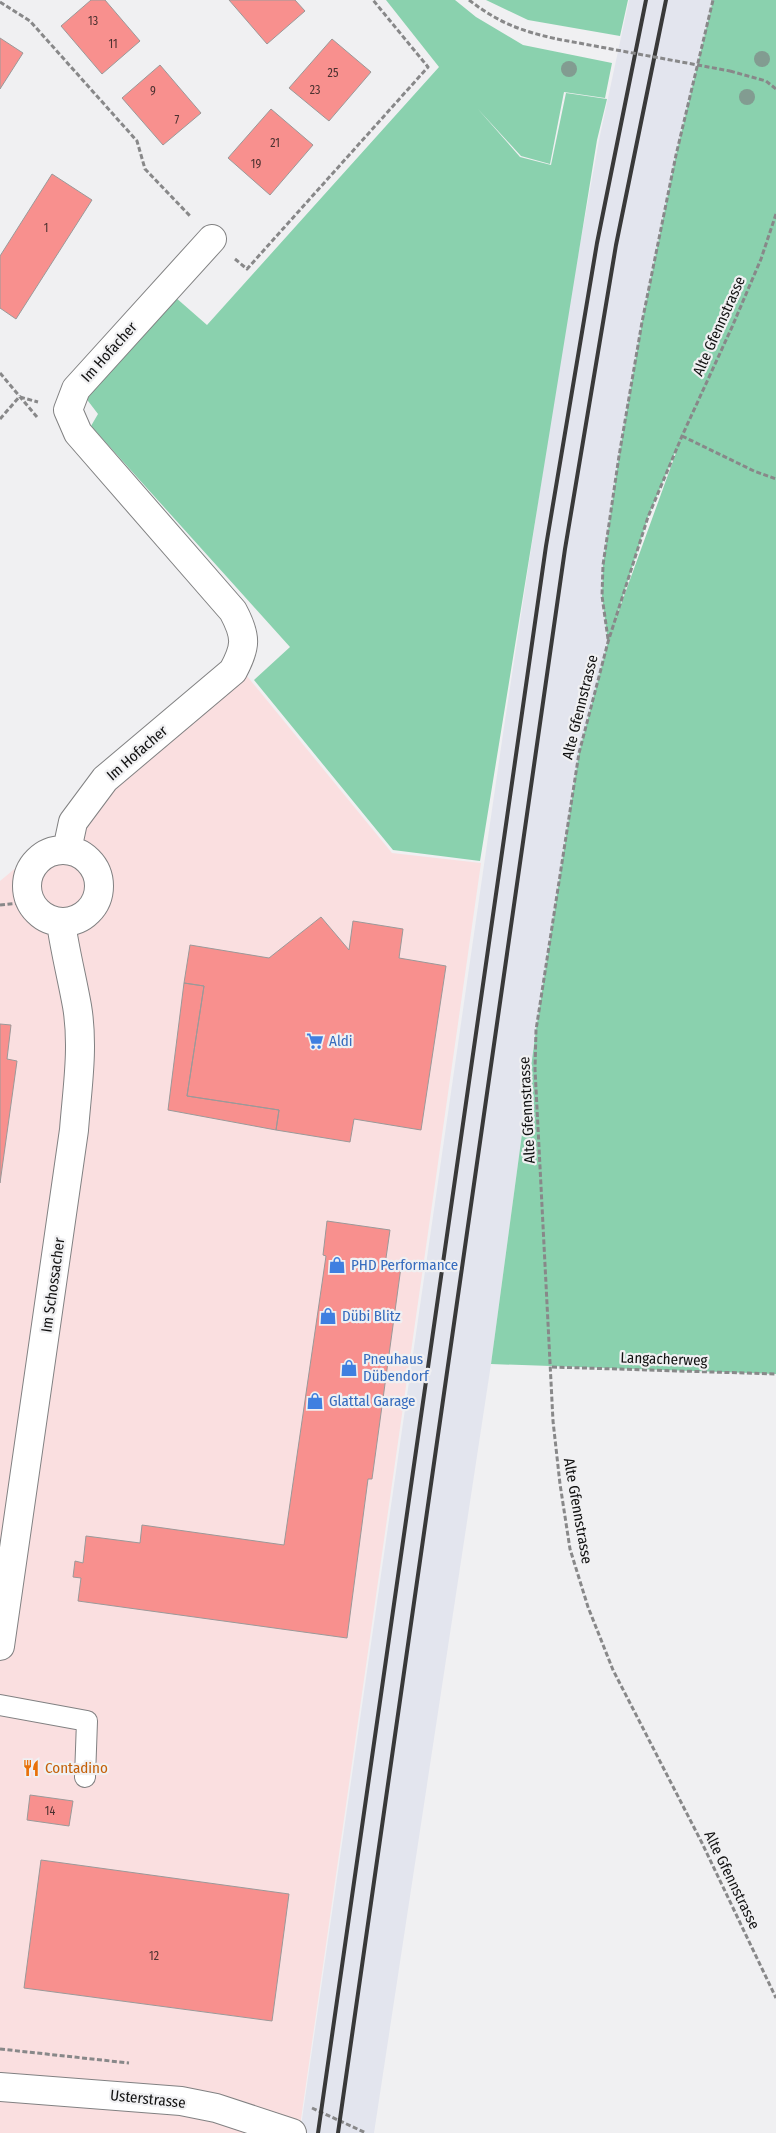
<svg xmlns="http://www.w3.org/2000/svg" width="776" height="2133" viewBox="0 0 776 2133" font-family="'Fira Sans Condensed',sans-serif">
  <style>
    .built { fill: #e3e5ee }
    .industrial { fill: #fadfe0 }
    .green { fill: #8ad1ae; fill-rule: evenodd }
    .building { fill: #f8908e; stroke: #9b9999 }
    .lines { fill: none; stroke-linecap: round; stroke-linejoin: round }
    .lane-casing { stroke: #818182; stroke-width: 22 }
    .street-casing { stroke: #818182; stroke-width: 30 }
    .secondary-casing { stroke: #818182; stroke-width: 30 }
    .path { stroke: #888889; stroke-width: 3; stroke-dasharray: 5 2.5; stroke-linecap: butt }
    .lane { stroke: #fff; stroke-width: 20 }
    .street { stroke: #fff; stroke-width: 28 }
    .secondary { stroke: #fff; stroke-width: 28 }
    .rail { stroke: #393939; stroke-width: 4 }
    .path-bridge { stroke: #888889; stroke-width: 3; stroke-dasharray: 5 2.5; stroke-linecap: butt }
    .tree { fill: #829c91 }
    .labels { text-anchor: middle; stroke-width: 4.5; stroke-linejoin: round; paint-order: stroke }
    .number-label { font-size: 12px; fill: #4b3130 }
    .street-label { font-size: 15px; fill: #111; stroke: #f0f0f2 }
    .shop-label { font-size: 15px; fill: #366cbe; stroke: #f0f0f2; text-anchor: start }
    .food-label { font-size: 15px; fill: #c56008; stroke: #f0f0f2; text-anchor: start }
  </style>
  <rect width="100%" height="100%" fill="#f0f0f2"/>
  <path class="built" d="M629 0H713L676 155 642 322 619 456 603 565 602 596 608 642 579 753 536 1030 491 1364 374 2133H300L504 727 563 338 599 140Z"/>
  <path class="industrial" d="M247 676 392 853 481 863 299 2133H0V881Z"/>
  <path class="green" d="M386 0H455L476 17 523 45 612 63 605 98 564 92 550 164 521 156 477 108 520 157 551 165 566 93 607 99 597 140 480 861 393 850 254 680 290 647 91 426 98 414 85 397 175 297 207 325 439 67Z
    M486 0H628L620 36 528 20Z
    M713 0H776V1374L491 1364 536 1030 579 753 608 642 602 596 603 565 619 456 642 322 676 155ZM676 450H677L615 621 648 517Z"/>
  <path class="building" d="M91 0H105L140 41 102 74 61 26Z
    M229 0H295L305 11 267 44Z
    M0 38 23 53 0 89Z
    M332 39 371 72 329 121 289 88Z
    M160 65 201 113 163 145 122 98Z
    M271 109 313 145 270 195 228 158Z
    M52 174 92 200 16 319 0 308V256Z
    M321 917 349 950 353 921 403 929 399 958 446 966 421 1130 354 1119 350 1142 276 1130 279 1110 187 1096 204 986 184 983 190 945 269 958Z
    M184 983 204 986 187 1096 279 1110 276 1130 168 1110Z
    M0 1024 11 1025 7 1059 17 1061 0 1183Z
    M327 1221 390 1230 385 1265 401 1267 372 1479H368L347 1638 78 1601 81 1578 73 1577 75 1561 83 1563 86 1536 140 1543 142 1525 284 1545 326 1256 323 1255Z
    M30 1795 73 1801 69 1826 27 1820Z
    M41 1860 289 1894 272 2021 24 1988Z"/>
  <g class="lines">
    <g class="lane-casing">
      <path id="lane" d="M0 1705 87 1721 85 1777"/>
    </g>
    <g class="street-casing">
      <path id="street" d="M67 850 73 822 105 779 233 671C246 647 247 637 233 611L78 433 68 410 76 389 212 239
        M27 886a36 36 0 1 1 72 0a36 36 0 1 1-72 0Z
        M0 1646 74 1130C77 1090 84 1047 77 1006 72 978 65 951 61 923"/>
    </g>
    <g class="secondary-casing">
      <path id="secondary" d="M0 2087 181 2101 216 2108 292 2133"/>
    </g>
    <path class="path" d="M469 0C499 23 521 31 557 39
      M0 2 30 21 137 141 145 169 191 217
      M730 71 766 81 776 89
      M776 214 761 259 732 327 682 436 648 517 608 642 579 753 536 1030 535 1069 553 1421 560 1484 570 1549 588 1607 613 1670 702 1843 776 1998
      M235 259 247 269 428 67 373 0
      M0 373 37 417
      M20 397 38 402
      M0 419 20 396
      M682 436 754 471 776 479
      M608 639 602 596 603 565 619 456 642 322 676 155 713 0
      M0 905 30 902
      M552 1367 776 1374
      M0 2049 129 2063
      M312 2108 366 2133"/>
    <use href="#lane" class="lane"/>
    <use href="#street" class="street"/>
    <use href="#secondary" class="secondary"/>
    <path class="rail" d="M318 2133 546 546 597 243 646 0
      M338 2133 565 549 616 245 666 0"/>
    <path class="path-bridge" d="M557 39 730 71"/>
  </g>
  <g class="tree">
    <circle cx="762" cy="59" r="8"/>
    <circle cx="569" cy="69" r="8"/>
    <circle cx="747" cy="97" r="8"/>
  </g>
  <defs>
    <g id="supermarket-bare" transform="scale(1.35)"><path d="M-6-5.5h2.5l.6 2H6L4.5 2H-2.5L-4.4-4H-6ZM-1.5 3.2a1.3 1.3 0 1 0 .1 0ZM3 3.2a1.3 1.3 0 1 0 .1 0Z" fill="#3f7fe0" stroke="#f0f0f2" stroke-width="2.5" paint-order="stroke"/></g>
    <g id="shop-bare" transform="scale(1.35)"><path d="M-5-2.5h2.3a2.7 3.5 0 0 1 5.4 0H5L5.5 6h-11ZM-1.5-2.5h3a1.5 2.3 0 0 0-3 0Z" fill="#3f7fe0" stroke="#f0f0f2" stroke-width="2.5" paint-order="stroke"/></g>
    <g id="restaurant-bare" transform="scale(1.35)"><path d="M-5-6h1v4h1v-4h1v4h1v-4h1v5L-1.5 .5V6h-2V.5L-5-1ZM5-6V6H3V1.5H1.5Q1.5-4 5-6Z" fill="#e8710a" stroke="#f0f0f2" stroke-width="2.5" paint-order="stroke"/></g>
  </defs>
  <g fill-rule="evenodd">
    <use href="#supermarket-bare" x="315" y="1041"/>
    <use href="#shop-bare" x="337" y="1265"/>
    <use href="#shop-bare" x="328" y="1316"/>
    <use href="#shop-bare" x="349" y="1368"/>
    <use href="#shop-bare" x="315" y="1401"/>
    <use href="#restaurant-bare" x="31" y="1768"/>
  </g>
  <g class="labels">
    <g class="number-label">
      <text x="93" y="25">13</text>
      <text x="113" y="48">11</text>
      <text x="333" y="77">25</text>
      <text x="315" y="94">23</text>
      <text x="153" y="95">9</text>
      <text x="177" y="124">7</text>
      <text x="275" y="147">21</text>
      <text x="256" y="168">19</text>
      <text x="46" y="232">1</text>
      <text x="50" y="1815">14</text>
      <text x="154" y="1960">12</text>
    </g>
    <g class="street-label">
      <text transform="translate(719 326) rotate(-66)" y="5">Alte Gfennstrasse</text>
      <text transform="translate(109 352) rotate(-48)" y="5">Im Hofacher</text>
      <text transform="translate(580 707) rotate(-76)" y="5">Alte Gfennstrasse</text>
      <text transform="translate(137 753) rotate(-41)" y="5">Im Hofacher</text>
      <text transform="translate(527 1110) rotate(-93)" y="5">Alte Gfennstrasse</text>
      <text transform="translate(53 1285) rotate(-82)" y="5">Im Schossacher</text>
      <text transform="translate(664 1359) rotate(2)" y="5">Langacherweg</text>
      <text transform="translate(578 1511) rotate(80)" y="5">Alte Gfennstrasse</text>
      <text transform="translate(732 1880) rotate(64)" y="5">Alte Gfennstrasse</text>
      <text transform="translate(148 2099) rotate(6)" y="5">Usterstrasse</text>
    </g>
    <g class="shop-label">
      <text x="329" y="1046">Aldi</text>
      <text x="351" y="1270">PHD Performance</text>
      <text x="342" y="1321">Dübi Blitz</text>
      <text x="363" y="1364">Pneuhaus<tspan x="363" dy="17">Dübendorf</tspan></text>
      <text x="329" y="1406">Glattal Garage</text>
    </g>
    <g class="food-label">
      <text x="45" y="1773">Contadino</text>
    </g>
  </g>
</svg>
